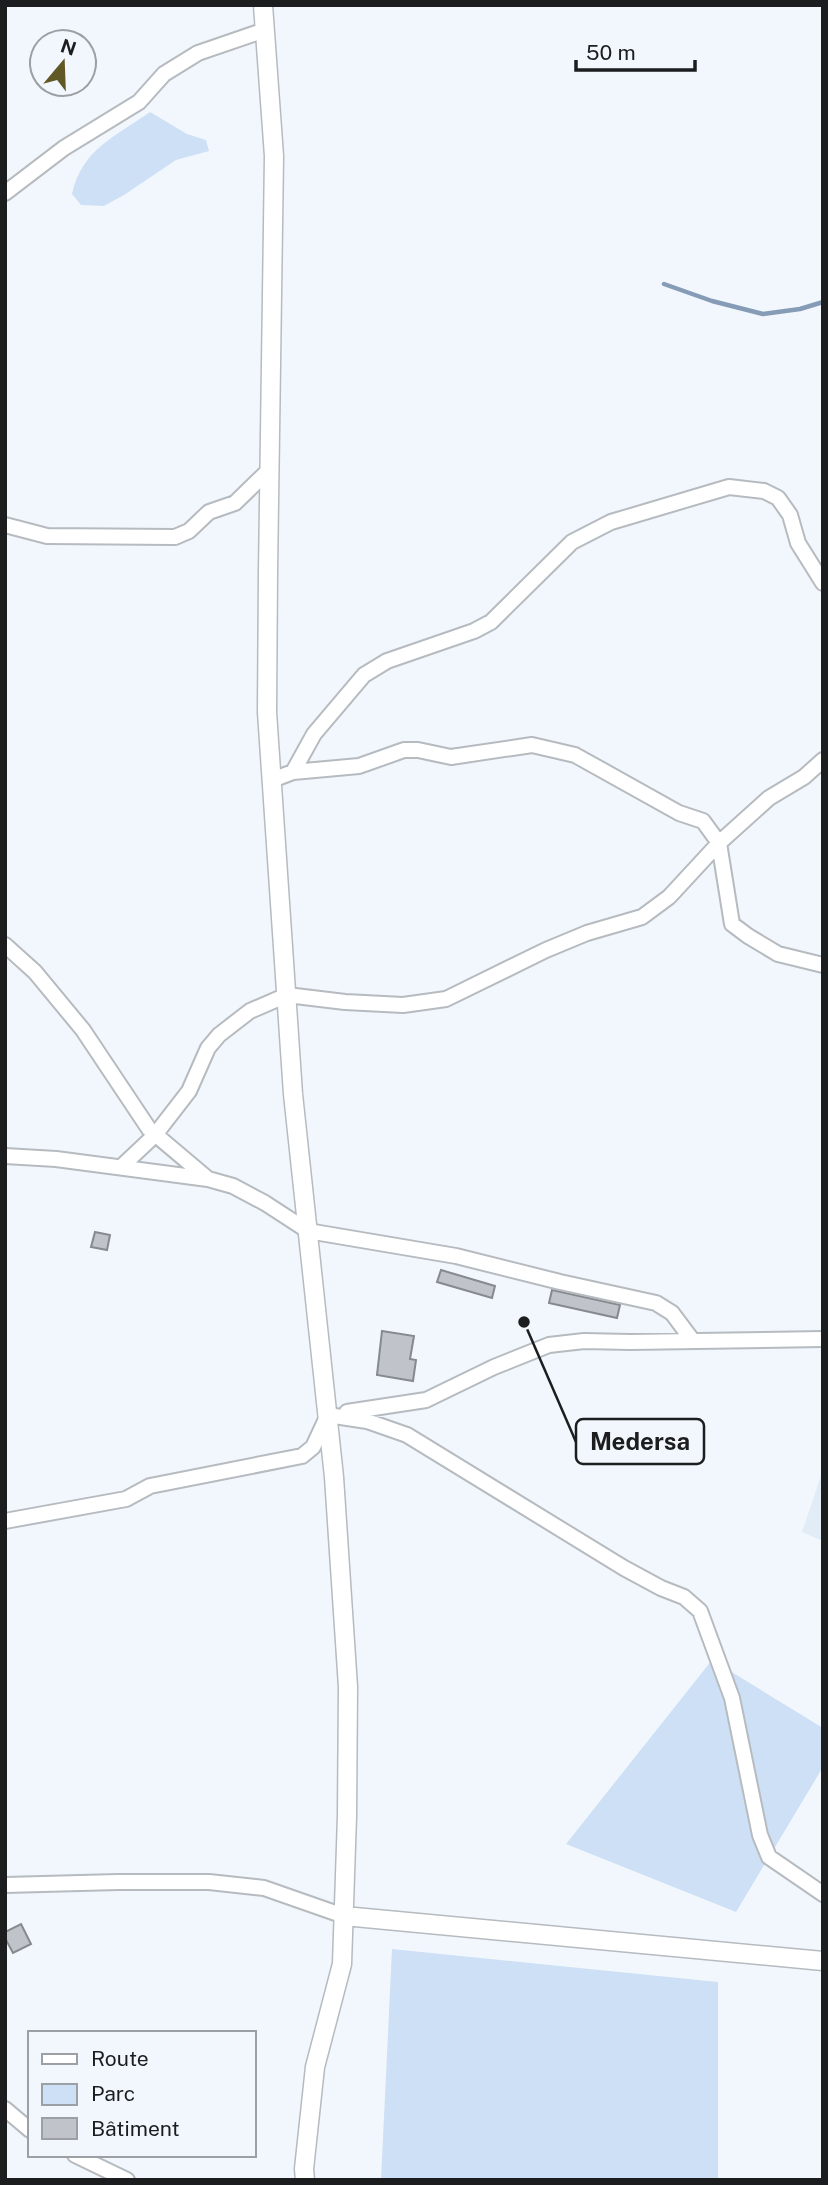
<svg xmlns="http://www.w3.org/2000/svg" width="828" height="2185" viewBox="0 0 828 2185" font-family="'Public Sans',sans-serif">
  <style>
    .built { fill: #e1ecf7 }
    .green { fill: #cee0f5 }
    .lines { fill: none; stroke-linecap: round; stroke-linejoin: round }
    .stream { stroke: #869cb6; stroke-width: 4.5 }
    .building { fill: #c0c4ca; stroke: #868a8f; stroke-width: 2 }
    .minor-casing { stroke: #b6bbc0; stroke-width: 18 }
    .tertiary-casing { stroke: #b6bbc0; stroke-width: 21 }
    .minor { stroke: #fff; stroke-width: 14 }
    .tertiary { stroke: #fff; stroke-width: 18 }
    .leader { fill: none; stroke: #1b1d1f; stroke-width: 2.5 }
    .callout-dot { fill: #1b1d1f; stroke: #f2f7fd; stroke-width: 2.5 }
    .callout { fill: #f2f7fd; stroke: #1b1d1f; stroke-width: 2.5 }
    .callout-label { font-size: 24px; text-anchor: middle; font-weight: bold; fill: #1b1d1f }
  </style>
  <rect width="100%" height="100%" fill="#f2f7fd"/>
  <path class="built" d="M823 1470V1541L802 1532Z"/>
  <path class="green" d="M150 112 187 134 206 140 209 151 176 160 124 195 104 206 81 205 72 194C82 149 115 137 150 112Z
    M712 1660 823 1728V1767L736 1912 566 1844Z
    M392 1949 718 1982V2180H381Z"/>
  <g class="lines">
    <path class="stream" d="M664 284 712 301 763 314 800 309 823 302"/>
  </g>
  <path class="building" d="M95 1232 110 1235 107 1250 91 1247Z
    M441 1270 495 1286 492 1298 437 1282Z
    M552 1290 620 1305 617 1318 549 1303Z
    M382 1331 414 1336 410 1359 416 1360 413 1381 377 1375Z
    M21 1924 31 1944 13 1953 5 1938V1932Z"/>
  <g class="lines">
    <g class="minor-casing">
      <path id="minor" d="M5 193 64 148 139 102 164 74 198 53 265 30
        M5 525 47 536 175 537 189 531 209 512 235 503 269 470
        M293 772 359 766 404 750H418L451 757 532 745 575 755 679 813 703 821 719 843 732 924 748 936 778 954 823 965
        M272 780 293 772 314 734 364 675 387 661 474 631 491 622 572 542 611 522 729 487 764 491 778 498 790 515 798 543 823 583
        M5 945 35 972 83 1030 149 1129 207 1178
        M5 1156 56 1159 208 1179 233 1186 265 1203 308 1231 456 1256 560 1282 656 1303 672 1313 693 1341
        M121 1167 155 1135 189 1091 208 1048 219 1035 250 1011 287 995 345 1002 403 1005 446 999 546 950 587 933 642 917 669 897 719 843 769 798 804 777 823 760
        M347 1412 426 1400 494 1367 549 1345 584 1341 630 1342 823 1339
        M328 1415 367 1421 407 1435 624 1568 661 1588 684 1597 700 1611 732 1698 760 1835 769 1857 823 1894
        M5 1521 126 1499 150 1486 302 1456 313 1447 327 1417
        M5 1885 118 1882H209L264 1888 344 1916
        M5 2109 30 2130
        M75 2155 127 2180"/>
    </g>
    <g class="tertiary-casing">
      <path id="tertiary" d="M263 5 274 156 268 572 267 712 293 1094 334 1477 348 1687 347 1816 342 1964 315 2067 304 2169 305 2180
        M344 1916 823 1961"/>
    </g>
    <use href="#minor" class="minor"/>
    <use href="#tertiary" class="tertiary"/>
  </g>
  <path class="leader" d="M524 1322L576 1442"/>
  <circle class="callout-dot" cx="524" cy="1322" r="7"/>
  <rect class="callout" x="576" y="1419" width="128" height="45" rx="7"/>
  <g class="callout-label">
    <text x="640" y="1450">Medersa</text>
  </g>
  <rect width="828" height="2185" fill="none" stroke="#1b1d1f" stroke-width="14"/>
  <rect x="28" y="2031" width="228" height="126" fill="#f2f7fd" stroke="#9ca0a4" stroke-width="2"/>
  <rect x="42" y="2054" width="35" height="10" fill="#ffffff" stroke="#9ca0a4" stroke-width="2"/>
  <text x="91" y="2066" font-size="21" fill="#1b1d1f">Route</text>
  <rect x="42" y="2084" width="35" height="21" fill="#cee0f5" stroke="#9ca0a4" stroke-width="2"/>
  <text x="91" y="2101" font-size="21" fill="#1b1d1f">Parc</text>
  <rect x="42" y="2118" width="35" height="21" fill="#c0c4ca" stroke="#9ca0a4" stroke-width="2"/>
  <text x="91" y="2136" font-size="21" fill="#1b1d1f">Bâtiment</text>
  <g transform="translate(63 63) rotate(19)"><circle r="33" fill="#f2f7fd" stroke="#9ca0a4" stroke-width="2"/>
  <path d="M0-5L12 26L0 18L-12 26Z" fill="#605925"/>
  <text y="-10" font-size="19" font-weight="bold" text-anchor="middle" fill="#1b1d1f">N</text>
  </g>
  <path d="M576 60v10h119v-10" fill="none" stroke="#1b1d1f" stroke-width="3.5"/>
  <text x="586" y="60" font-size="21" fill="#1b1d1f" stroke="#f2f7fd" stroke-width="5" paint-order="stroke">50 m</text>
</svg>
